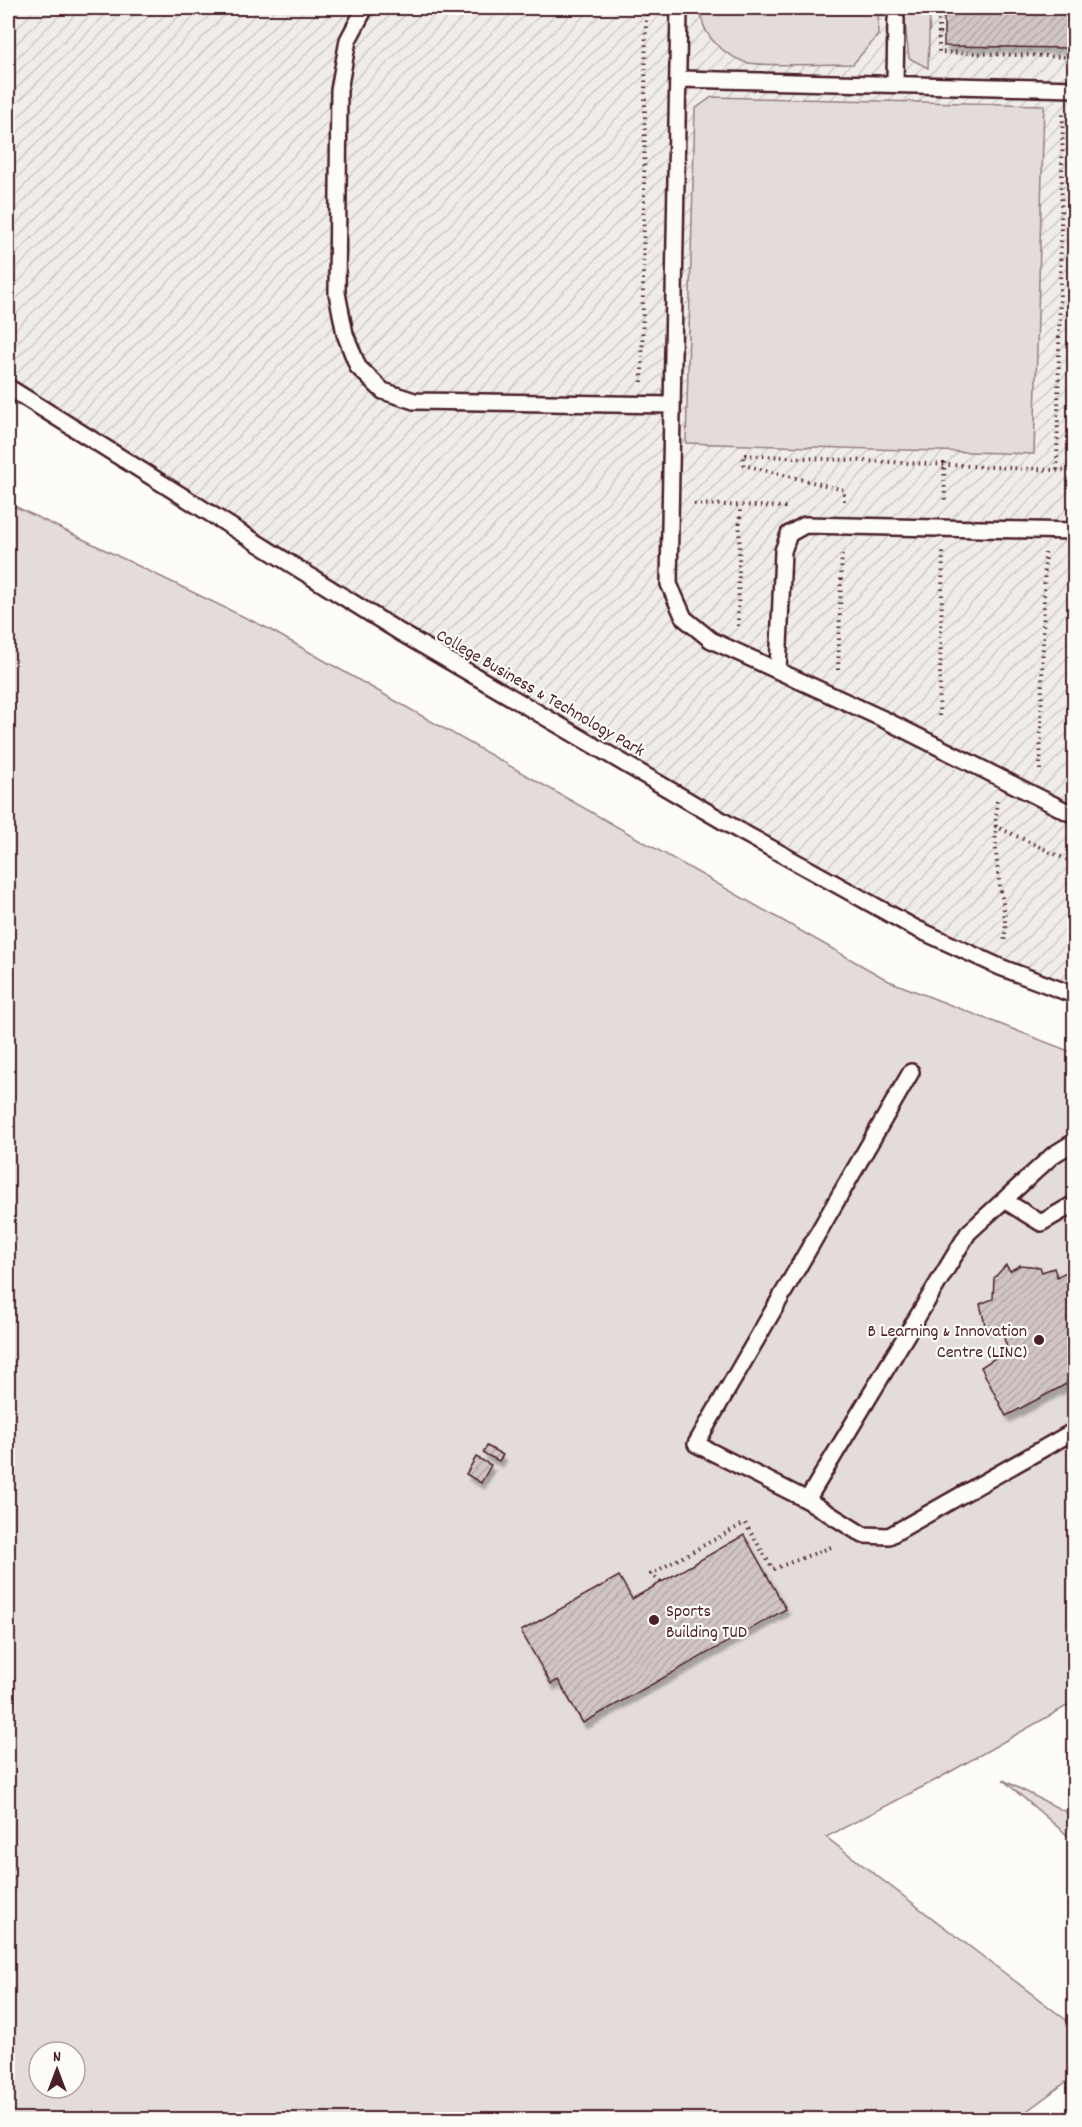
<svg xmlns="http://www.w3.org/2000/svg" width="1082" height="2127" viewBox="0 0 1082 2127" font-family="Dekko,sans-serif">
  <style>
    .industrial { fill: url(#industrial-furrows) }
    .green { fill: #e3dcda; stroke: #967e82; stroke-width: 1.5; fill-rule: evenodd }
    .building { fill: url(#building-hatch); stroke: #4a1f2b; stroke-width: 1.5; filter: url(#shadow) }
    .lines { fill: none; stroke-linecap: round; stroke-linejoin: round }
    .service-casing { stroke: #4a1f2b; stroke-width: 20 }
    .path { stroke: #4a1f2b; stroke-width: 4; stroke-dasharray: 1.5 4.5; stroke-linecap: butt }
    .service { stroke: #fdfcf7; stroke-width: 15 }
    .poi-dot { fill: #4a1f2b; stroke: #fdfcf7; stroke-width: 2 }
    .labels { text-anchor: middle; stroke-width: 4.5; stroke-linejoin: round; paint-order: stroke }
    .street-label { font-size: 18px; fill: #4a1f2b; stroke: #fdfcf7 }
    .poi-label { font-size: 18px; fill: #4a1f2b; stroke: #fdfcf7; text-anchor: end }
  </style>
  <defs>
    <pattern id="industrial-furrows" width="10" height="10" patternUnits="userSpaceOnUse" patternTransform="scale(1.5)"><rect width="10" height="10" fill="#f0ece8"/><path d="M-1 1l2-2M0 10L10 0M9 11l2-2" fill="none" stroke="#cfcac7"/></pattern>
    <pattern id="building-hatch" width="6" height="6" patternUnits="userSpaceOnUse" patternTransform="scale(1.5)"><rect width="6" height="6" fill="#d0c5c4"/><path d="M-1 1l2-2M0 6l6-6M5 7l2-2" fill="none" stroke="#b4a9a9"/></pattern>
    <filter id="shadow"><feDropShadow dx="3.5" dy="6" stdDeviation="1.5" flood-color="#0004"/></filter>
  </defs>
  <rect width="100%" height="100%" fill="#fdfcf7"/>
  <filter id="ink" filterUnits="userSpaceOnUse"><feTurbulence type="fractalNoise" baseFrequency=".0167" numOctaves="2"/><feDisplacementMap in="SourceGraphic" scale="12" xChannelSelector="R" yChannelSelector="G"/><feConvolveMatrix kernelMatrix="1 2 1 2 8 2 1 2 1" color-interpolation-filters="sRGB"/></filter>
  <g filter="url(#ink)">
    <path class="industrial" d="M8 8H1074V995L1000 967 740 831 8 387Z"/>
    <path class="green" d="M701 8H930L928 68 909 58 904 15H878V35L853 64C832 64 758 67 744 62 720 52 700 34 701 8Z
      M712 97 1044 105 1034 454 686 443 695 109Z
      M8 503 267 628 889 981 1074 1053V1702L934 1781 826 1837 1074 2026V2076L1016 2119H8ZM39 2052H75V2088H39Z
      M1003 1780 1074 1816V1841Z"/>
    <path class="building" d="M944 8H1068L1067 48 944 46Z
      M1074 1259V1380L1006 1416 981 1367 1008 1350 1000 1326 986 1329 980 1304 993 1299 994 1278 1006 1265 1010 1271 1020 1265 1040 1267 1042 1272 1054 1268 1057 1277 1068 1271 1066 1265Z
      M487 1446 503 1455 499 1461 483 1453Z
      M476 1457 491 1465 481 1483 466 1474Z
      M744 1535 786 1609 583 1723 558 1680 551 1684 521 1631 619 1576 632 1599Z"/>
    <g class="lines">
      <g class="service-casing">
        <path id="service" d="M365 8 348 40 339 90 337 293 345 334 358 367 383 391 414 401 672 405
          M679 8 669 584 684 618 711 640 881 718 1074 815
          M679 79 1074 89
          M895 84 896 19
          M8 387 398 631 740 831 915 928 1000 967 1074 995
          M778 671 783 551 789 534 805 525 1074 531
          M1074 1142 1053 1155 968 1233 807 1500 863 1535 889 1536 1074 1431
          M1004 1200 1041 1223 1074 1204
          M807 1500 696 1444 911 1072"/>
      </g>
      <path class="path" d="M939 8V52L1071 57V66
        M642 382 646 8
        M944 462 945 504
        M1057 470 1063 111
        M844 501V490L744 465 743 455 1074 471
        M694 504 786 507
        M738 626 740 506
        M838 670 842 550
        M939 716 943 552
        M1040 770 1045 553
        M997 801C995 825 995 849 998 872 1001 897 1008 918 1004 943
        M995 826 1074 863
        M661 1582 651 1574 745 1523 773 1569 834 1546"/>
      <use href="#service" class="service"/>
    </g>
  </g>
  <g class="poi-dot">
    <circle cx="1039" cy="1340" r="6"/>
    <circle cx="654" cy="1620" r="6"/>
  </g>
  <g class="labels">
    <g class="street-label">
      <text transform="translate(541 692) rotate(30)" y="6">College Business &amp; Technology Park</text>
    </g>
    <g class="poi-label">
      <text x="1027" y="1336">B Learning &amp; Innovation<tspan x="1027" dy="21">Centre (LINC)</tspan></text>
      <text x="666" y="1616" text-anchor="start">Sports<tspan x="666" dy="21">Building TUD</tspan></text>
    </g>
  </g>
  <rect width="1082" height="2127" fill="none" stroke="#fdfcf7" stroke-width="30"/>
  <rect x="15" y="15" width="1052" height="2097" fill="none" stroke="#4a1f2b" stroke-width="2" filter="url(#ink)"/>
  <g transform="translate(57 2070)"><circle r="28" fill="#fdfcf7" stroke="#b5a4a5" stroke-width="1.5"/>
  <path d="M0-4.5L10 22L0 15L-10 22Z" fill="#4a1f2b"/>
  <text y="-9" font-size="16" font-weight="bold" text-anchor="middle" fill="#4a1f2b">N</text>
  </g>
</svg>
